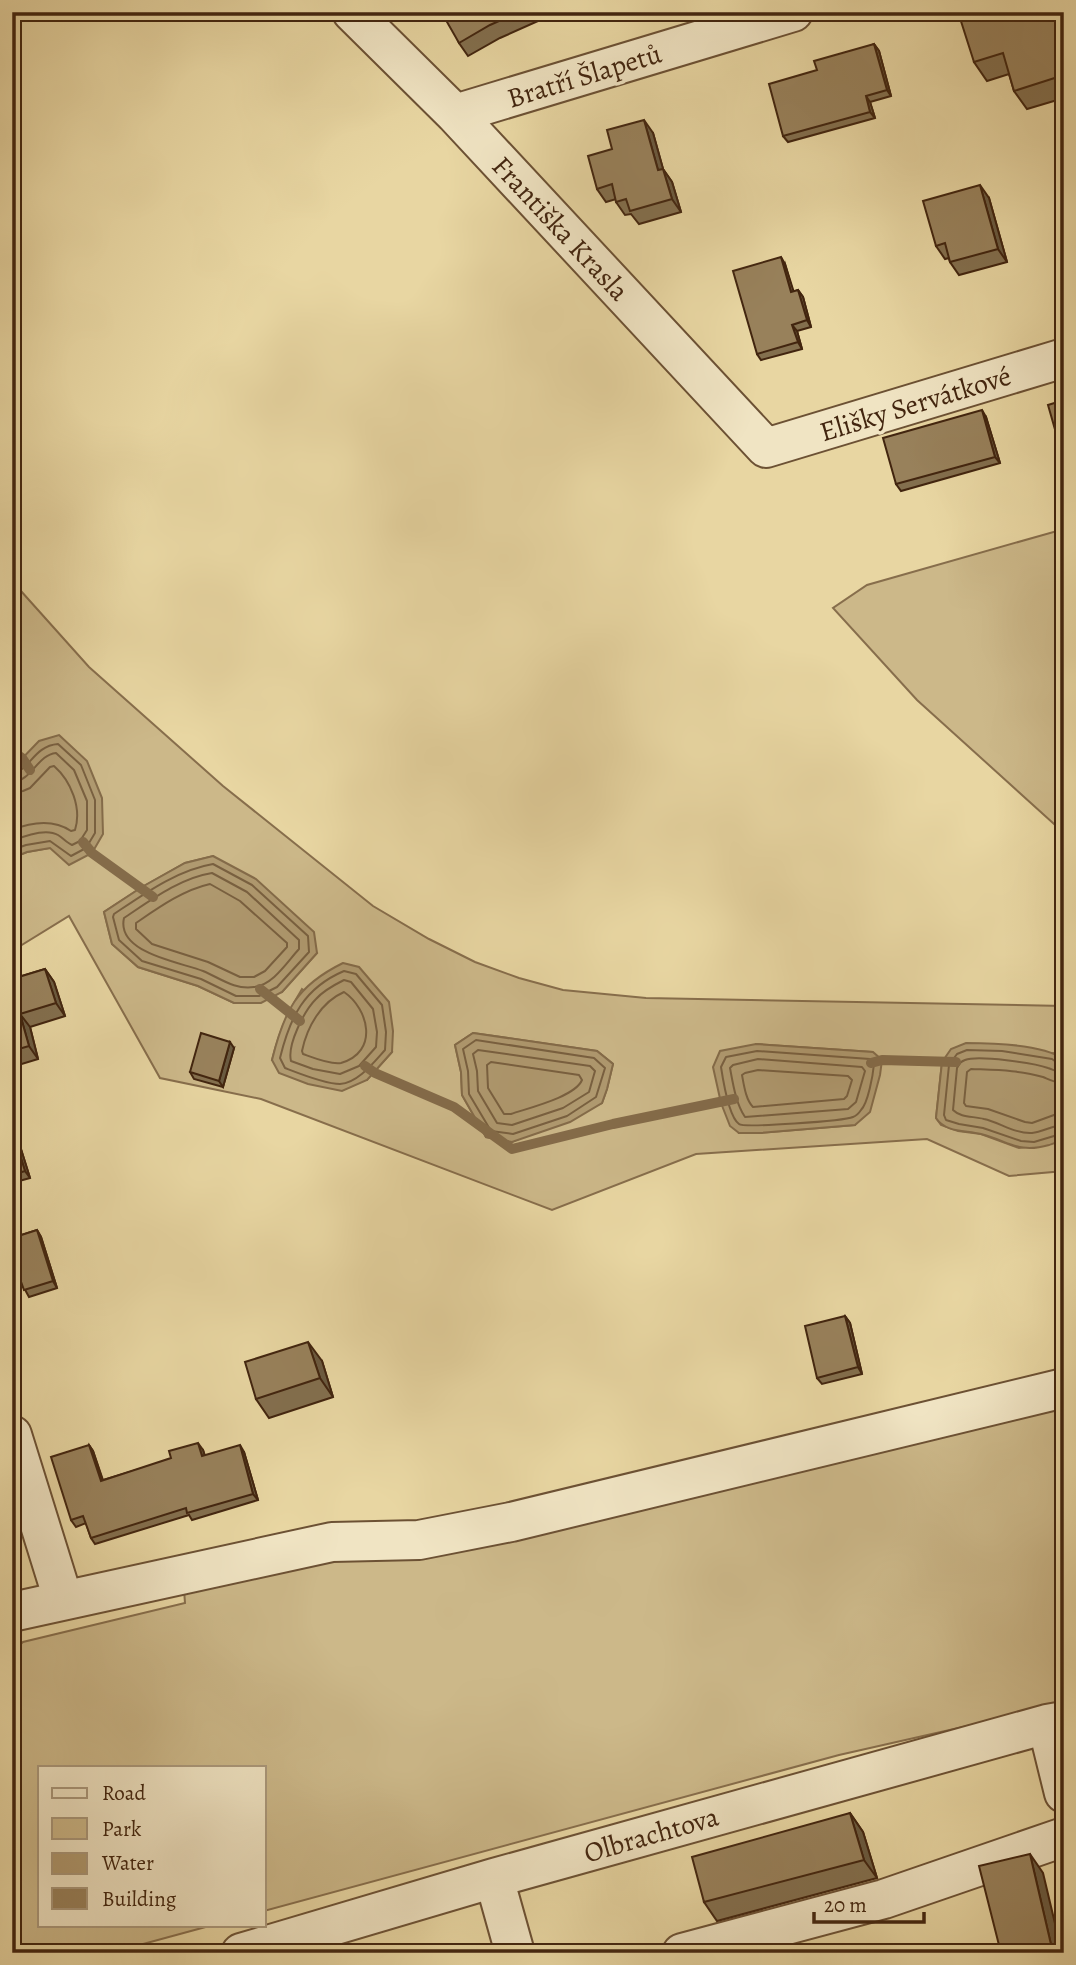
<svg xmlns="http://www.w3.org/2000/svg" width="1076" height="1965" viewBox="0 0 1076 1965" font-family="Alegreya,serif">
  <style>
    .green { fill: #ccb889; stroke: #876e4c; stroke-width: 2; fill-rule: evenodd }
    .water { fill: #b09a70; stroke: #846b49; stroke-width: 2 }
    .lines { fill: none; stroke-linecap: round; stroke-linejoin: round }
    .shore { stroke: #796040; stroke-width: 2 }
    .stream { stroke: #846b49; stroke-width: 10 }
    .minor-casing { stroke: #6c5134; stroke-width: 42 }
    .minor { stroke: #f0e4c3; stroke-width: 38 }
    .wall { fill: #836f4e; stroke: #42250f; stroke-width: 2 }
    .shaded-wall { fill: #6a5a40; stroke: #42250f; stroke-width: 2 }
    .building { fill: #98815b; stroke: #42250f; stroke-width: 2 }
    .labels { text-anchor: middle; stroke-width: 7; stroke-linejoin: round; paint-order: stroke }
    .street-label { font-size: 28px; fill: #42250f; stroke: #f0e4c3 }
  </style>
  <rect width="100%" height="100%" fill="#e8d6a2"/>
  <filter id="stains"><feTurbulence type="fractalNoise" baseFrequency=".00286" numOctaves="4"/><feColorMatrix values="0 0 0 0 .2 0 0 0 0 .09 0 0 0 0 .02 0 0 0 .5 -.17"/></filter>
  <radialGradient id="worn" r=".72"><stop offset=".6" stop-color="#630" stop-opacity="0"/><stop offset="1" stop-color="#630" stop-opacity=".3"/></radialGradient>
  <path class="green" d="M1064 529V833L917 700 833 608 867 585Z
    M12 581 89 667 223 786 373 906 429 939 475 962 519 978 563 990 646 998 1064 1006V1059L1055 1053 942 1062 936 1118 941 1125 958 1131 981 1134 1019 1148 1060 1142 1064 1138V1171L1009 1176 927 1139 696 1154 552 1210 261 1099 160 1078 69 916 12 951V858L27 852 50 848 22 758 12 769ZM213 856 317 953 282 992 234 1003 198 986 138 967 112 944 104 912 142 887 185 863ZM302 989 392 1052 367 1080 272 1060C280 1029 286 1016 302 989ZM473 1033 597 1051 613 1064 607 1089 602 1103 512 1142 486 1137 462 1095 461 1072 455 1045ZM756 1044 872 1052 855 1125 760 1133H739Z
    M1064 1394V1704L839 1755 264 1911V1767H40V1925H213L110 1953H12V1652L23 1642 185 1603 184 1590Z"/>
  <path class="water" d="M59 735 87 761 102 798 103 834 92 853 69 865 50 848 27 852 12 858V769L39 741Z
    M213 856 256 879 314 932 317 953 282 992 261 1003H234L198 986 138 967 112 944 104 912 142 887 185 863Z
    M343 963 359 967 389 1002 393 1031 392 1052 367 1080 342 1091 308 1084 279 1073 272 1060C284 1011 296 986 343 963Z
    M473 1033 597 1051 613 1064 607 1089 602 1103 570 1122 512 1142 486 1137 462 1095 461 1072 455 1045Z
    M966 1043C993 1043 1042 1044 1064 1059V1138C1059 1142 1055 1143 1049 1145 1018 1154 1009 1141 981 1134 965 1130 946 1133 936 1118L942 1062 951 1049Z
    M756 1044 873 1052 882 1060 880 1075 870 1112 855 1125 760 1133H739L730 1126 721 1103 713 1067 720 1051Z"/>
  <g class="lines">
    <path class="shore" d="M12 773C30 771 33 746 58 744L81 765 95 800V833L86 848 71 856 50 841 26 845 12 850
      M12 782C32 781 37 755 56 753L74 770 87 801V830L80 841 72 845C67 843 63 838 58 835 46 828 24 836 12 841
      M12 793 23 791 30 788 50 767 54 766C71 781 82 808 75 830L71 831C53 819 32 822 12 830
      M213 864 252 885 308 936 309 952 277 987 259 996H236L201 979 142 961 119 940 113 917 114 914C144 894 177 870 213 864Z
      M212 873 247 892 299 940V949C287 962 273 985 254 987 234 990 220 978 203 971 180 962 116 953 124 918 151 900 180 878 212 873Z
      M210 884 240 901 287 943V947L265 971 254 977H240L208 962 152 944 136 929V923C158 908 183 890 210 884Z
      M344 971 356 974 382 1005 386 1032 385 1050C374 1062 358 1083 340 1084 325 1084 298 1073 285 1068L280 1058C290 1017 304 988 344 971Z
      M344 980 351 982 373 1009 377 1032 376 1047 359 1066 340 1074 313 1069 291 1061C287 1045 304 1011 316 999 323 991 334 985 344 980Z
      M344 992C369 1009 379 1052 341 1063 331 1065 314 1058 303 1054L302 1051C307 1027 321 1002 344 992Z
      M476 1040 594 1058 605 1068 596 1097 567 1116 513 1134 491 1131 469 1094 468 1071 463 1049Z
      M478 1050 590 1066 595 1071 589 1092 563 1108 512 1125 497 1123 478 1091 477 1071 473 1054Z
      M757 1051 870 1059 874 1064C873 1075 868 1103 861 1110 859 1113 856 1116 853 1117 844 1121 744 1128 739 1124 729 1117 723 1080 721 1067L726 1057Z
      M758 1059 862 1067 865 1071 856 1102 848 1109 745 1117C736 1104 733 1084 730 1068L733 1065Z
      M491 1062 579 1075 582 1080C575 1097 528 1108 511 1114H504L488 1088 487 1065Z
      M1064 1064H1059L1052 1059 1002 1051 967 1050 957 1054 949 1065 944 1115 946 1120 959 1124 983 1128 1021 1141 1034 1142 1064 1133
      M758 1070 848 1076 852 1080 847 1096 844 1099 753 1107C746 1100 744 1086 742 1075L745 1073Z
      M1064 1073C1057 1072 1054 1070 1048 1068 1035 1063 978 1055 965 1060 960 1062 960 1063 957 1068L953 1110C961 1118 973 1116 984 1119 999 1122 1015 1134 1032 1133 1043 1132 1053 1125 1064 1125
      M1064 1083C1055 1083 1050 1080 1043 1077 1020 1070 994 1070 971 1069L967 1072 964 1103 966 1106 988 1109 1025 1122 1032 1123 1054 1115 1064 1114"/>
    <path class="stream" d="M12 751 22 758 30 770
      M83 842 92 853 153 897
      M260 989 300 1021
      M871 1063 882 1060 956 1062
      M365 1066 375 1073 454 1107 512 1149 613 1124 734 1099"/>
    <g class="minor-casing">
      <path id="minor" d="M352 12 455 114 766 448 1064 358
        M455 114 793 12
        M12 1435 63 1599
        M12 1612 332 1542 419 1540 511 1522 1064 1388
        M1047 1724 1064 1793
        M494 1878 515 1953
        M241 1953 494 1878 1047 1724 1064 1721
        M682 1953 884 1899 1064 1837"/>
    </g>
    <use href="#minor" class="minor"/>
  </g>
  <path class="wall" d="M446 12H544L547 17 500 38 468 56 459 43Z
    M1064 12V98L1027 109 1014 91 1009 74 987 81 974 62Z
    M874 44 879 51 891 96 870 102 875 118 788 142 783 136 817 70Z
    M653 133 663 169 672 182 681 212 639 224 631 214 625 215 616 202V199L606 202 597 189 612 149Z
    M989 198 1007 262 959 275 950 262 949 258 945 259 936 246Z
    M785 264 793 292 798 290 803 297 811 327 797 331 802 349 761 360 757 354Z
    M986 417 1000 463 901 491 896 484Z
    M45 969 54 982 65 1016 30 1027 38 1059 12 1067V979Z
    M234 1048 223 1087 194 1079 190 1072Z
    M12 1126 15 1130 30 1178 12 1183Z
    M37 1230 41 1237 57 1288 29 1297 23 1286 12 1289V1238Z
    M845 1316 850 1323 862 1374 822 1384 817 1378Z
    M322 1361 333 1397 269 1418 256 1399Z
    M89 1445 93 1451 103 1480 203 1450 205 1456 244 1452 258 1500 192 1520 189 1515 95 1544 91 1538 86 1523 76 1527 71 1520Z
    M850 1813 863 1832 877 1878 717 1921 704 1902Z"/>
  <path class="shaded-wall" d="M874 44 879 51 891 96 887 90Z
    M866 96 870 102 875 118 870 112Z
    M644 120 653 133 667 183 658 170Z
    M663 169 672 182 681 212 672 199Z
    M980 185 989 198 1007 262 998 249Z
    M781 257 785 264 796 299 791 292Z
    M798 290 803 297 811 327 807 320Z
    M792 325 797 331 802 349 798 342Z
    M982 410 986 417 1000 463 995 457Z
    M45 969 54 982 65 1016 56 1003Z
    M20 1014 30 1027 38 1059 29 1046Z
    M230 1042 234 1048 223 1087 219 1081Z
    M12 1126 15 1130 30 1178 25 1171 12 1130Z
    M37 1230 41 1237 57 1288 53 1281Z
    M845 1316 850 1323 862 1374 858 1367Z
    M308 1342 322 1361 333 1397 320 1378Z
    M198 1443 203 1450 207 1463 202 1456Z
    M89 1445 93 1451 105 1488 101 1481Z
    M240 1445 244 1452 258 1500 253 1494Z
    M850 1813 863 1832 877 1878 864 1860Z
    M1030 1854 1043 1873 1062 1953H1053Z"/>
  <path class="building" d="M446 12H519L490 25 459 43 443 15Z
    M969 12H1064V75L1014 91 1003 53 974 62 959 15Z
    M874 44 887 90 866 96 870 112 783 136 769 84 817 70 814 61Z
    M644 120 658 170 663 169 672 199 630 211 626 199 616 202 612 184 597 189 588 156 612 149 607 130Z
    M980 185 998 249 950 262 945 243 936 246 923 201Z
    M781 257 791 292 798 290 807 320 792 325 798 342 757 354 733 271Z
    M1064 400V446L1060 447 1048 405Z
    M982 410 995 457 896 484 883 438Z
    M45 969 56 1003 20 1014 29 1046 12 1051V979Z
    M201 1033 230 1042 219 1081 190 1072Z
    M12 1130 25 1171 12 1175Z
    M37 1230 53 1281 24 1290 20 1279 12 1281V1238Z
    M845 1316 858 1367 817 1378 805 1326Z
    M308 1342 320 1378 256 1399 245 1362Z
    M198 1443 202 1456 240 1445 253 1494 187 1513 186 1508 91 1538 83 1516 71 1520 51 1457 89 1445 101 1481 171 1458 169 1451Z
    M850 1813 864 1860 704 1902 692 1857Z
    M1030 1854 1053 1953H1001L979 1866Z"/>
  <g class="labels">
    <g class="street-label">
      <text transform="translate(584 75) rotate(-17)" y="10">Bratří Šlapetů</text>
      <text transform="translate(561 228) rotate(47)" y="10">Františka Krasla</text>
      <text transform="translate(915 403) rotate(-17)" y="10">Elišky Servátkové</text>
      <text transform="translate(651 1834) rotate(-16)" y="10">Olbrachtova</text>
    </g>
  </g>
  <rect width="1076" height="1965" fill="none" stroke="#e8d6a2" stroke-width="42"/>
  <rect x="14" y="14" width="1048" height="1937" fill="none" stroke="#42250f" stroke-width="3.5"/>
  <rect x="21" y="21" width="1034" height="1923" fill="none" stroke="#42250f" stroke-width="2"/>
  <rect x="38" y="1766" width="228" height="161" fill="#f0e4c3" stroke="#aa987b" stroke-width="2"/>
  <rect x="52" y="1788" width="35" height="10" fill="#f0e4c3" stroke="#aa987b" stroke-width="2"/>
  <text x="102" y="1800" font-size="21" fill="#42250f">Road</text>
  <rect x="52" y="1818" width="35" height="21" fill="#ccb889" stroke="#aa987b" stroke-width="2"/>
  <text x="102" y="1836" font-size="21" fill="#42250f">Park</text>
  <rect x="52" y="1853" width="35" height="21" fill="#b09a70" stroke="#aa987b" stroke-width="2"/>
  <text x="102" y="1870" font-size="21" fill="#42250f">Water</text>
  <rect x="52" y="1888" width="35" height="21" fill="#98815b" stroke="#aa987b" stroke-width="2"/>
  <text x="102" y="1906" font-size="21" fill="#42250f">Building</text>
  <path d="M814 1912v10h110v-10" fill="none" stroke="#42250f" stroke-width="3.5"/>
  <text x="824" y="1912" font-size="21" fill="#42250f" stroke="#f0e4c3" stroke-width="5" paint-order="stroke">20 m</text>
  <rect width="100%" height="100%" filter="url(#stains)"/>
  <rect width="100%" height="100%" fill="url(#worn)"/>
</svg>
